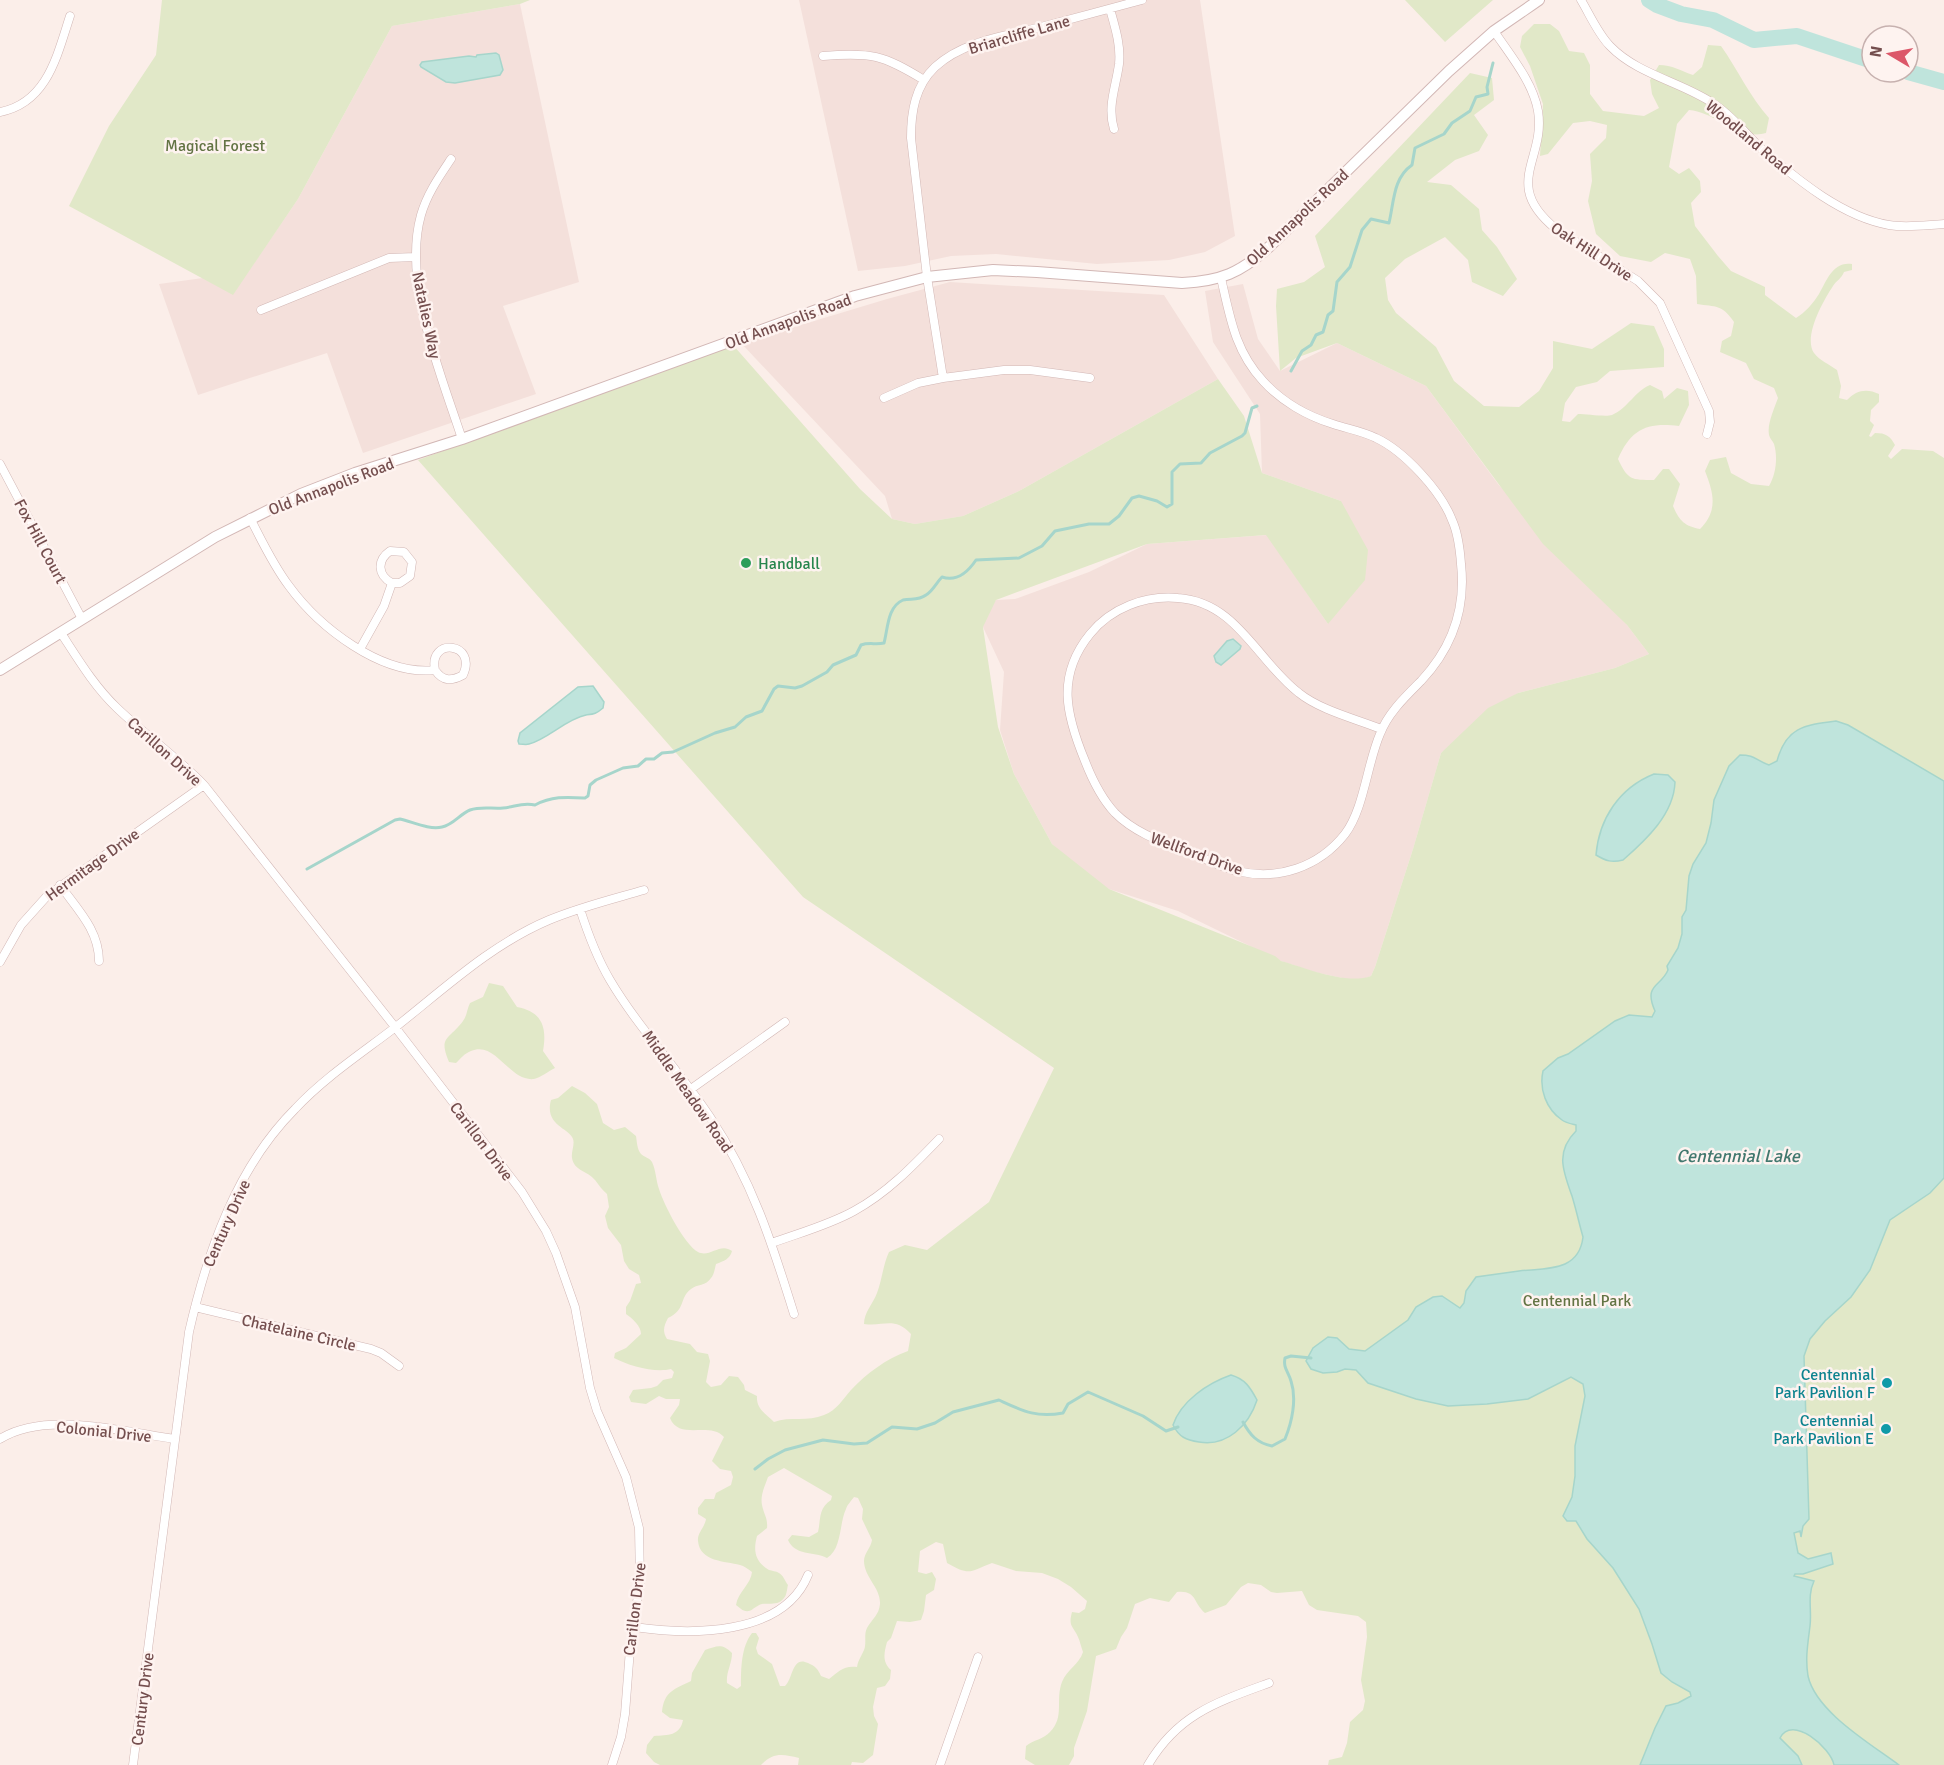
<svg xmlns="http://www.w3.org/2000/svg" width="1944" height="1765" viewBox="0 0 1944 1765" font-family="Signika,sans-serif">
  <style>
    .residential { fill: #f4e0db }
    .green { fill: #e1e8c8 }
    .water { fill: #bfe4dc; stroke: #a6d5cb; stroke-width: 1.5 }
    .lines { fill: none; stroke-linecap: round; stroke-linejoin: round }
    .stream { stroke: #a6d5cb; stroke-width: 3 }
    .river { stroke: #bfe4dc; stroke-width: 16 }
    .minor-casing { stroke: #d2b7b5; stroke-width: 9 }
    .tertiary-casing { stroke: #d2b7b5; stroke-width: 12 }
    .minor { stroke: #fff; stroke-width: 8 }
    .tertiary { stroke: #fff; stroke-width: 10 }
    .leisure-dot { fill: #2e9e5b; stroke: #fef3f0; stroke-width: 2 }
    .culture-dot { fill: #0f9aa8; stroke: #fef3f0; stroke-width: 2 }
    .labels { text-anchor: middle; stroke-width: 5; stroke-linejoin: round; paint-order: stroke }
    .street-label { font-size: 16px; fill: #744e4e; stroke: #fef3f0 }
    .park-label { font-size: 16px; fill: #637444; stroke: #fef3f0 }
    .leisure-label { font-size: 16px; fill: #27864d; stroke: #fef3f0; text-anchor: start }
    .culture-label { font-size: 16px; fill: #0d838f; stroke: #fef3f0; text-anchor: end }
    .water-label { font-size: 18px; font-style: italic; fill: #42786e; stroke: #fef3f0 }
  </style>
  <rect width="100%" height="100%" fill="#fbeee9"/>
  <path class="residential" d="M799 0H1200L1235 236 1205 252 1169 260 1097 264 996 254 951 256 905 266 858 271Z
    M520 4 579 282 503 306 536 394 363 453 327 353 198 395 159 284 203 278 233 294 298 199 392 26Z
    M950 282 1164 295 1218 379 1019 491 963 516 915 524 892 519 885 496 741 343 887 299Z
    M1243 284 1258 339 1280 371 1337 343 1426 386 1498 484 1627 625 1649 654 1615 668 1518 693 1441 753 1413 849 1375 967 1371 976 1361 980 1347 979 1314 972 1281 961 1178 911 1109 889 1091 880 1052 844 1014 774 1000 730 1004 672 983 627 984 617 996 600 1015 599 1089 572 1147 544 1267 535 1328 624 1341 501 1262 473 1260 414 1213 342 1205 291Z"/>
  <path class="green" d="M162 0H530L520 4 392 26 298 199 233 295 69 206 109 126 156 55Z
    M1405 0H1493L1445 42Z
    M1534 24H1550L1559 31 1569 51 1584 53 1590 65V94L1603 111 1644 116 1659 108 1652 94 1650 80 1659 65C1672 65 1681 71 1693 75L1702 67 1708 45 1721 46C1738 70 1750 97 1769 118L1766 133C1762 134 1756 135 1752 134 1729 131 1712 112 1689 110L1677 124 1669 167 1679 174 1689 168 1700 181 1701 192 1691 203 1695 226 1718 256 1731 271 1765 287V295L1796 318C1805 313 1814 302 1819 294 1827 280 1833 261 1852 264V270L1844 272C1842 278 1836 281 1833 286 1823 301 1803 337 1814 353 1820 361 1829 364 1837 370L1841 386 1839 398 1847 400C1856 390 1867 388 1879 394V402L1871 410 1870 421 1874 425 1869 436 1871 437 1875 433C1886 433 1890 436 1895 445L1888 456 1891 459 1902 449 1933 451 1944 458V1765H1328L1329 1760 1342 1757 1347 1743 1350 1722 1363 1710 1365 1701 1361 1680 1367 1637 1366 1622 1358 1616 1317 1610 1309 1605 1302 1591 1277 1593 1271 1592 1261 1585 1248 1583 1241 1587 1226 1605 1205 1613C1193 1603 1197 1590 1177 1592L1169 1602 1150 1598 1135 1604 1127 1628 1121 1637 1116 1649 1096 1656 1087 1711 1074 1748V1756L1069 1765H1035L1025 1759 1026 1746C1033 1740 1044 1739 1050 1732 1065 1717 1055 1700 1062 1682 1067 1669 1079 1665 1083 1652 1081 1647 1080 1641 1078 1637 1073 1625 1068 1627 1072 1612L1079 1613 1085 1609 1087 1601 1071 1587 1058 1579 1042 1573 1016 1571 992 1563C969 1572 970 1576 947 1563L943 1544 936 1542 920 1551 918 1572 926 1574 932 1572 936 1579 934 1590 926 1595 924 1611 921 1620 910 1622 897 1621 891 1638 887 1642C884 1653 882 1662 891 1670L890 1679 885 1686 877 1688 873 1707 874 1716 878 1724 873 1755 863 1763 852 1762 851 1765H798L799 1758C783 1754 773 1752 761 1765H660L654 1762 646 1753 647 1745 654 1736C668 1735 680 1736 683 1720L670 1718 662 1712C664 1691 675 1689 691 1681L692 1673 705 1650C717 1646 722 1643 732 1653 732 1664 726 1672 727 1683L737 1689 741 1686C741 1669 741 1647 752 1633H756L759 1638 756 1648 758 1654 772 1664 780 1686H785C793 1679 792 1655 808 1663 815 1666 818 1669 821 1676L829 1679C838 1672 844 1665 857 1667 858 1659 865 1651 865 1646 866 1640 864 1634 867 1628 872 1619 879 1615 880 1604 881 1588 864 1577 864 1561 864 1553 871 1548 872 1540L862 1519 863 1509 858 1498 854 1497C852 1500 847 1505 846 1509 839 1524 842 1549 827 1558 813 1551 795 1556 788 1540L792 1535 809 1537 818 1532C821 1519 818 1509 831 1500L832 1496 784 1468 768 1477C765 1486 760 1495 762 1505 764 1515 768 1518 767 1528L757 1536C753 1551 755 1562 769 1570 772 1571 776 1571 779 1573 783 1575 785 1581 788 1585 787 1588 787 1595 784 1598 778 1606 769 1603 762 1604 757 1605 753 1610 749 1611 743 1612 740 1608 736 1605 738 1592 751 1584 752 1572 748 1569 744 1566 740 1565 725 1561 700 1562 698 1541 697 1533 705 1527 706 1519L698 1514V1508L705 1499H714L716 1493 731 1485 733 1477 731 1471 720 1469 712 1461 724 1437C710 1421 679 1441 670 1418L679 1405 680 1399H666L659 1396 646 1404 631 1402 629 1397 633 1390 651 1388 657 1386 663 1380 672 1378 674 1372 671 1369C655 1373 629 1366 614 1358L615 1353 626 1348 641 1334C641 1326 633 1319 626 1314V1307L630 1301 636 1284 641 1283 639 1275 629 1269 624 1261 621 1245 608 1228 605 1216 609 1207 607 1194C602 1190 599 1185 595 1180 588 1171 574 1171 572 1158 571 1152 575 1144 573 1139 570 1128 544 1126 551 1100L558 1098 572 1086 585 1093 597 1104 603 1123 614 1130 625 1127 636 1136C637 1142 637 1149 641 1154 644 1157 650 1158 652 1162 656 1170 656 1181 659 1189 664 1205 684 1244 698 1252 710 1258 720 1242 732 1251 730 1259 724 1261 716 1264 715 1268 714 1275 711 1278 706 1286 697 1284 691 1289 679 1298 686 1310 668 1318 664 1326 662 1331 667 1339L690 1344 697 1352 708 1354 710 1361 706 1382 711 1387 721 1385 729 1376 738 1377 744 1385 745 1390 757 1396C756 1409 766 1414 774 1422 790 1416 808 1422 824 1415 837 1410 842 1400 851 1390 867 1373 886 1359 908 1351L911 1334C894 1316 884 1327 864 1324 864 1312 873 1304 877 1293 882 1280 883 1265 889 1252L905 1245 927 1250 989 1202 1054 1068 803 897 418 460 733 345 860 489 892 519 915 524 963 516 1019 491 1218 379 1244 416 1262 473 1341 501 1368 550 1365 580 1328 624 1266 535 1147 544 996 600 983 627 998 727 1014 774 1052 844 1109 889 1275 956 1281 961C1306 968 1346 985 1371 976L1375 967 1413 849 1441 753 1488 708 1518 693 1615 668 1649 654 1627 625 1543 544 1426 386 1337 343 1296 358 1280 371 1276 306 1277 289 1304 282 1325 267 1315 236 1470 73 1492 78 1494 100 1474 115 1488 135 1479 151 1455 160 1427 182 1451 185 1479 209 1482 230 1497 247 1517 279 1503 296 1472 282 1468 260 1445 237 1405 259 1385 278 1388 300 1396 313 1436 347 1454 381 1484 406 1519 407 1539 391 1553 368V341L1592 349 1631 323 1654 326 1664 349V367L1610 371 1597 382 1576 387 1565 403 1562 421 1570 422 1578 414C1586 414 1606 417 1612 415 1628 408 1635 391 1650 385L1662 391 1664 399 1677 388 1688 391 1689 405 1679 426C1647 422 1631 429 1618 459 1628 480 1631 480 1654 480L1663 469H1669L1680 484 1673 506C1679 520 1684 526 1700 529 1718 511 1714 494 1705 471L1710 460 1726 457 1731 473 1751 484 1769 486C1776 474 1778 457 1774 444 1773 441 1770 439 1769 435 1767 424 1774 409 1778 398L1774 388 1754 379 1746 363 1720 352 1722 341 1731 336 1734 322C1722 304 1716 307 1697 304L1696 276 1690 259 1665 253 1651 262 1620 256 1596 234 1588 201 1592 181 1590 154 1606 138 1607 125 1590 121 1573 123 1548 154 1540 156 1543 104 1530 66 1520 47 1522 36Z
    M489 983 503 986 517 1007C543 1012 547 1028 543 1051L555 1068C549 1071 540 1078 534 1079 509 1082 496 1040 471 1051 465 1053 460 1059 456 1063L449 1062C438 1036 449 1040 463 1021 467 1016 467 1009 470 1003L483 997Z"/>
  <path class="water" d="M496 53 499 55 503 70 500 75 455 83 446 82 421 67 420 65 422 62 469 56 476 57 477 55Z
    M1233 639 1241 646 1240 649 1221 665 1216 662 1214 656 1227 641Z
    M593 686 604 702 603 708C596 714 594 714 586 715 566 719 548 739 529 744 526 745 523 744 519 744L518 741 520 733 578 687Z
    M1836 721 1848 725 1944 781V1178L1930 1193 1890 1220 1870 1270 1851 1297 1825 1321 1810 1339 1804 1356 1809 1519 1803 1526 1801 1537 1800 1531 1794 1533 1798 1553 1808 1559 1831 1553 1833 1564 1803 1574H1795L1794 1576 1814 1581C1807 1596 1812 1610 1810 1626 1808 1643 1805 1658 1808 1676 1816 1712 1871 1744 1899 1765H1834C1831 1748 1792 1714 1780 1738L1798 1756 1802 1765H1640L1655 1728 1666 1706 1678 1703 1691 1696 1690 1692 1672 1682 1661 1673 1652 1644 1639 1609 1613 1568 1587 1539 1576 1521H1567L1563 1516 1572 1497 1575 1476V1446L1585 1396 1583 1384 1571 1377 1528 1399 1487 1404 1448 1406 1416 1399 1368 1383 1356 1370 1345 1369 1337 1372 1323 1373 1311 1369 1306 1361 1313 1348 1328 1337 1337 1338 1349 1349 1365 1351 1408 1320 1416 1307 1433 1297 1442 1296 1460 1308 1464 1303 1466 1291 1476 1277C1490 1275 1504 1273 1519 1271 1546 1268 1579 1272 1583 1237 1579 1223 1576 1209 1572 1196 1563 1171 1555 1152 1576 1131V1125C1572 1124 1566 1123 1562 1120 1546 1109 1539 1089 1543 1071L1558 1058 1568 1054 1615 1021 1629 1015 1652 1017 1655 1011C1643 984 1661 987 1668 970L1667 966 1678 948 1682 934V917L1686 910 1689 876 1693 864 1706 843 1711 823 1714 800 1729 766 1740 755C1755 755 1755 760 1769 765L1777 761C1786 728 1803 725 1836 721Z
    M1654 774 1668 775 1675 782C1674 814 1646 840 1623 860 1612 863 1606 861 1596 855 1599 819 1619 788 1654 774Z
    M1231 1375C1245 1379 1250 1387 1257 1400 1249 1425 1227 1447 1199 1442 1186 1440 1179 1437 1173 1425 1181 1401 1208 1383 1231 1375Z"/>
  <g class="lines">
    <path class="stream" d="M1291 371 1302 351 1311 345 1316 335 1323 332 1328 315 1333 311 1337 282 1350 267 1362 230 1371 219 1389 223C1394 202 1393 178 1412 165L1415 148 1444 134 1452 123 1470 111 1476 97 1488 94 1487 87 1493 63
      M307 869 395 820 400 819C413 822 429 830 442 827 453 825 460 814 470 810 481 806 492 809 503 808 515 807 522 802 535 805 552 796 566 797 585 798L588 796 590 785 596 780 623 768 638 766 646 759H654L662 753 673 752 715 733 735 727 746 717 762 711 774 689 778 686 795 688 802 686 827 672 833 665 856 655 861 645C869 642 876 645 884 643 888 629 887 607 903 600 911 598 918 601 926 595 933 591 936 583 942 577 957 582 968 572 976 560L1019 558 1042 546 1055 531 1089 524H1109L1119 516 1132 498 1139 496 1157 501 1167 507 1172 504V472L1180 464 1201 463 1210 453 1242 436 1245 433 1252 408 1257 406
      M1243 1422C1250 1435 1257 1443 1272 1446L1285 1439C1292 1422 1297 1399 1291 1381 1288 1371 1283 1368 1285 1358L1291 1356 1311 1358
      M755 1469 768 1459 785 1450 823 1440 854 1444 867 1443 892 1427 917 1429 935 1423 953 1412 999 1400C1023 1411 1036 1418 1063 1413L1068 1404 1088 1392 1143 1416 1166 1431 1178 1427"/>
    <path class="river" d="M1649 0 1657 5 1681 14 1713 20 1754 40 1797 36 1872 61
      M1908 72 1944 82"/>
    <g class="minor-casing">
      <path id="minor" d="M1581 0C1590 15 1598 34 1610 46 1638 75 1682 82 1714 104 1733 116 1747 136 1764 151 1799 181 1843 217 1889 225 1907 228 1926 225 1944 224
        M1110 9C1115 27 1121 45 1119 64 1116 87 1107 106 1114 129
        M1494 31C1510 55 1533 82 1538 111 1546 160 1501 184 1556 229L1638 281 1660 303 1709 411 1710 422 1707 434
        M823 56C872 52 883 55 924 80
        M0 112C47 103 57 56 70 16
        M451 159C439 177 427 194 421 215 402 283 441 374 462 439
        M1221 278C1230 317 1235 351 1263 381 1281 401 1307 416 1333 424 1348 429 1362 431 1376 438 1404 451 1441 491 1452 520 1458 533 1460 550 1461 564 1466 609 1452 648 1421 681 1405 697 1388 713 1380 734 1367 764 1364 809 1345 834 1319 867 1278 881 1237 871 1220 867 1204 858 1188 852 1162 842 1135 833 1115 813 1102 799 1092 779 1085 761 1066 715 1056 676 1090 634 1111 608 1145 595 1178 598 1237 602 1257 661 1299 693 1320 710 1356 719 1381 729
        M261 310 389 258 415 257
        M943 378 927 277 911 138C911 112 915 86 935 67 963 41 1005 36 1041 27 1075 18 1108 9 1142 0
        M884 398 918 383 943 378 1004 370H1030L1090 378
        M0 464 82 619
        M250 518C262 541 273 565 289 586 319 627 381 676 435 670 443 682 452 681 463 675 478 642 428 637 435 670
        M61 633C78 659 94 686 117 708 145 735 177 757 204 785L395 1027 522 1192 546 1231 556 1253 575 1307 590 1388 597 1411 626 1477 639 1528 640 1582 630 1649 625 1714 621 1737 612 1765
        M360 649 384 606 392 583C377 575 377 560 390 551L404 552 412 562 410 576 400 583H392
        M60 885C77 909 99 930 99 961
        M580 909C588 934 597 958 610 980 639 1029 679 1070 710 1117 752 1180 772 1243 794 1314
        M0 962 21 925 47 896 204 785
        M691 1089 785 1022
        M772 1243C799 1233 829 1225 854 1211 887 1193 913 1166 939 1139
        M195 1307 371 1349 381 1353 399 1366
        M0 1439C45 1410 125 1432 175 1439
        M634 1627C689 1635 783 1637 808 1575
        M133 1765 189 1332C207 1253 236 1168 295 1109 325 1077 362 1053 397 1026 445 988 492 944 549 920 580 907 613 899 644 890
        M940 1765 978 1657
        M1148 1765C1178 1714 1217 1702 1269 1683"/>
    </g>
    <g class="tertiary-casing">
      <path id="tertiary" d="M0 670 215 537 301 494 355 473 462 439 855 296 927 277 993 270 1037 272 1182 283C1221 281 1240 273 1269 247L1449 71 1494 31 1539 0"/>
    </g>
    <use href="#minor" class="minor"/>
    <use href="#tertiary" class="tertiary"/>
  </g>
  <circle class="leisure-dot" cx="746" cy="563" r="6"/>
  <g class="culture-dot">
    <circle cx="1887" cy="1383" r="6"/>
    <circle cx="1886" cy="1429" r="6"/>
  </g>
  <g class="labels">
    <g class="street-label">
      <text transform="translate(1019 34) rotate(-16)" y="6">Briarcliffe Lane</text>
      <text transform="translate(1749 137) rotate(40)" y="6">Woodland Road</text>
      <text transform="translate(1297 217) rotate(-43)" y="6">Old Annapolis Road</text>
      <text transform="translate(1592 251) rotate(33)" y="6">Oak Hill Drive</text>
      <text transform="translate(427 315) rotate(78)" y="6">Natalies Way</text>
      <text transform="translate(788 321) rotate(-20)" y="6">Old Annapolis Road</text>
      <text transform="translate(331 486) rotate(-21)" y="6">Old Annapolis Road</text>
      <text transform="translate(41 541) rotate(62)" y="6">Fox Hill Court</text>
      <text transform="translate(165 751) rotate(42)" y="6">Carillon Drive</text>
      <text transform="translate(1197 853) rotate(20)" y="6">Wellford Drive</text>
      <text transform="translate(92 864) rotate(-36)" y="6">Hermitage Drive</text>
      <text transform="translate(688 1091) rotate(55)" y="6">Middle Meadow Road</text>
      <text transform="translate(482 1141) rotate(53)" y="6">Carillon Drive</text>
      <text transform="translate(226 1223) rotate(-66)" y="6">Century Drive</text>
      <text transform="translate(299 1332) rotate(13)" y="6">Chatelaine Circle</text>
      <text transform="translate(104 1431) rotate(6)" y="6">Colonial Drive</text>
      <text transform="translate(634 1609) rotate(-83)" y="6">Carillon Drive</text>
      <text transform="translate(142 1699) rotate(-83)" y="6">Century Drive</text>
    </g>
    <g class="park-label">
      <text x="215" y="151">Magical Forest</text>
      <text x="1577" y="1306">Centennial Park</text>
    </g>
    <g class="leisure-label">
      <text x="758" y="569">Handball</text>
    </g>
    <g class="culture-label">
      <text x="1875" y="1380">Centennial<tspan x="1875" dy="18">Park Pavilion F</tspan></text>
      <text x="1874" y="1426">Centennial<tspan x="1874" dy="18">Park Pavilion E</tspan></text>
    </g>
    <g class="water-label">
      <text x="1738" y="1162">Centennial Lake</text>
    </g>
  </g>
  <g transform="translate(1890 54) rotate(280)"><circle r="28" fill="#fef3f0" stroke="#c7b1af" stroke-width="1.5"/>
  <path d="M0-4.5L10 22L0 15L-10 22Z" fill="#dc5769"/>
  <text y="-9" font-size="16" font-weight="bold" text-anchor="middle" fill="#744e4e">N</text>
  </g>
</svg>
